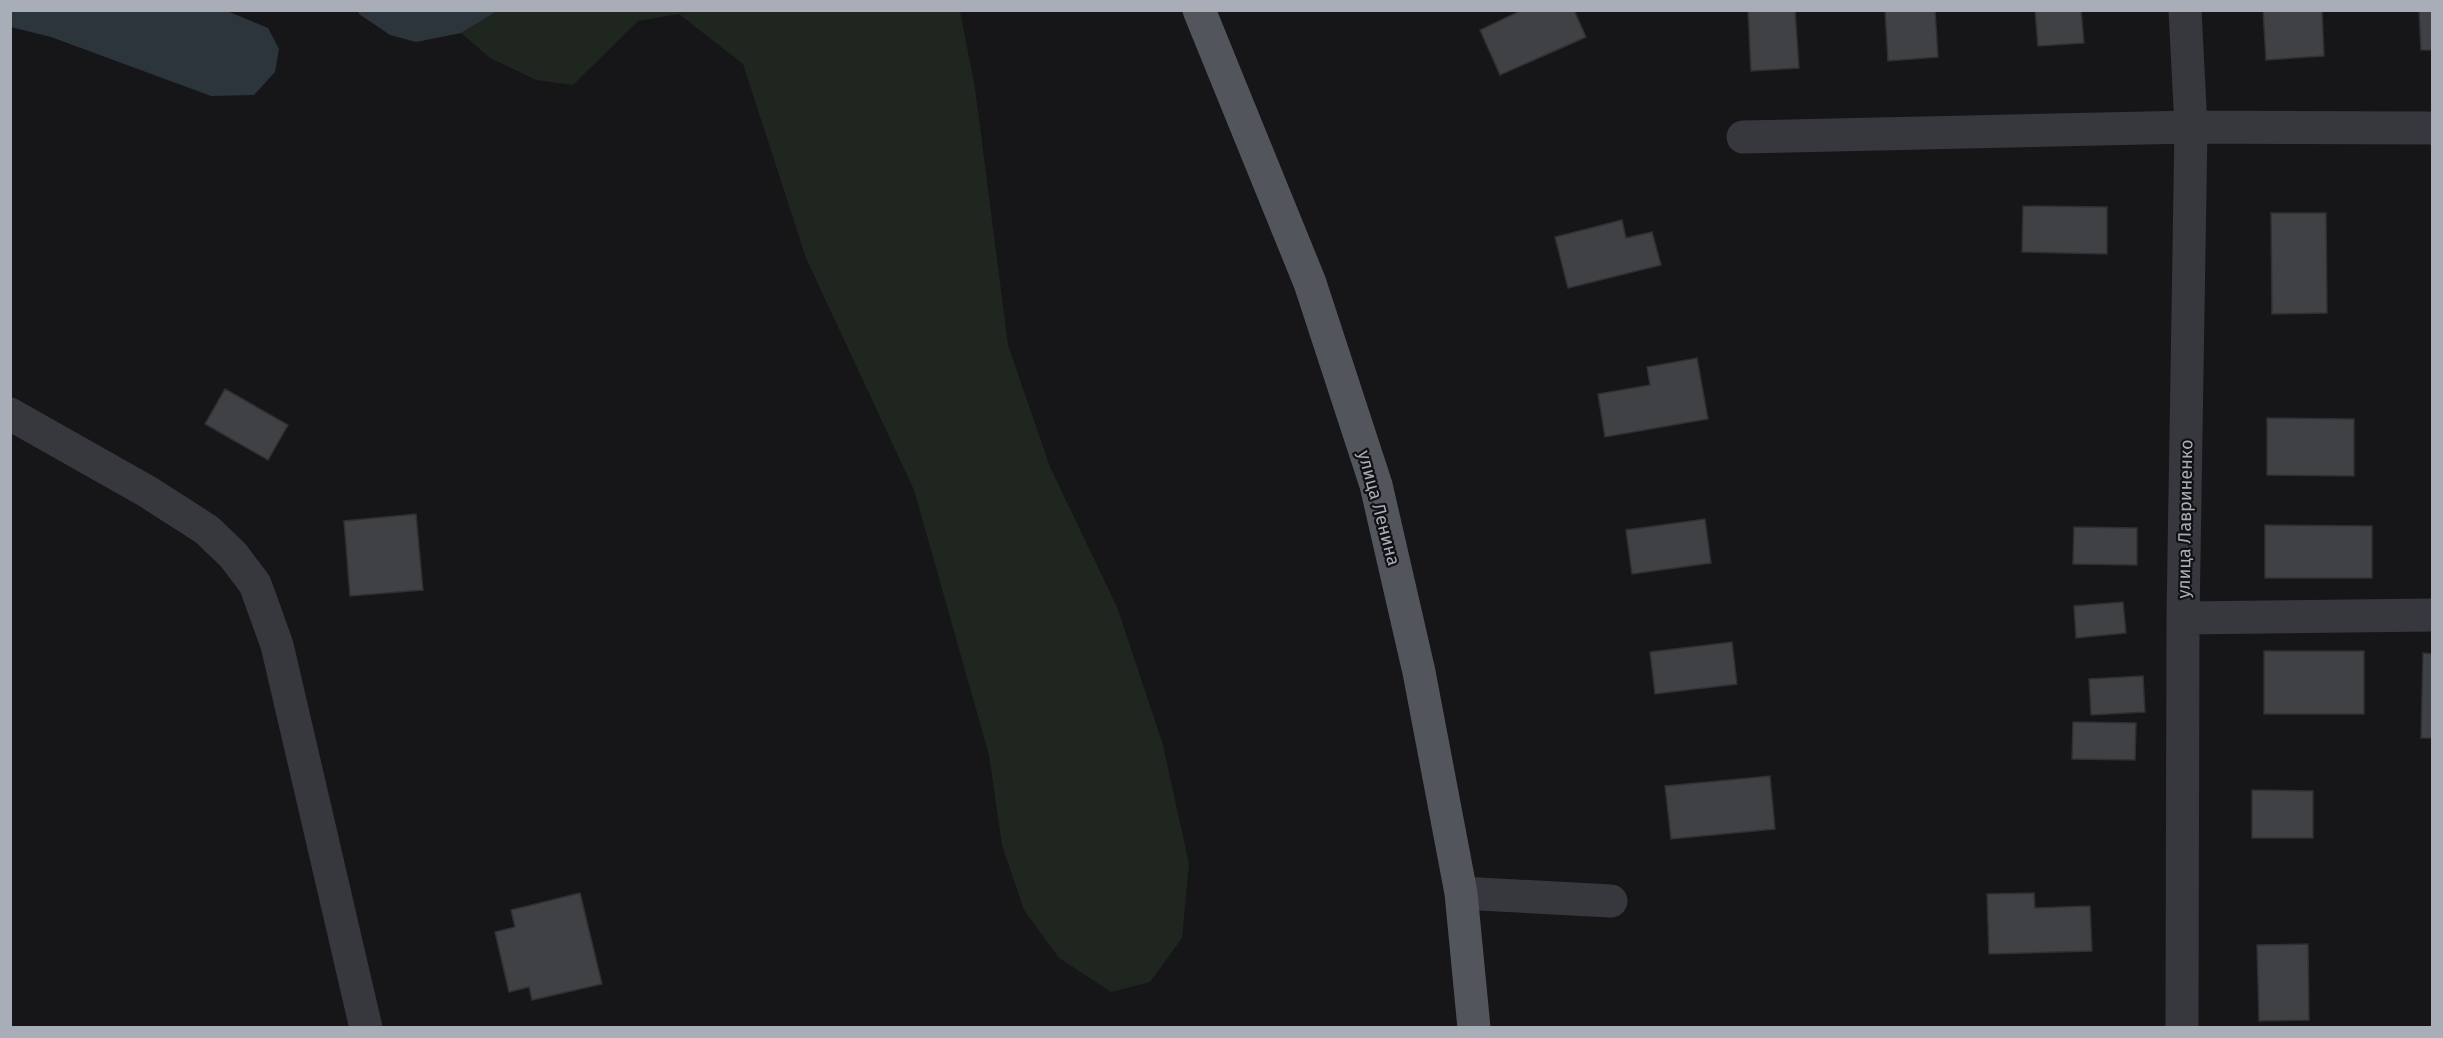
<svg xmlns="http://www.w3.org/2000/svg" width="2443" height="1038" viewBox="0 0 2443 1038" font-family="'Fira Sans',sans-serif">
  <style>
    .green { fill: #1e261f }
    .water { fill: #2c353c }
    .building { fill: #404145; stroke: #303034; stroke-width: 1.5 }
    .lines { fill: none; stroke-linecap: round; stroke-linejoin: round }
    .minor { stroke: #37383d; stroke-width: 33 }
    .major { stroke: #53555c; stroke-width: 33 }
    .labels { text-anchor: middle; stroke-width: 4.5; stroke-linejoin: round; paint-order: stroke }
    .street-label { font-size: 18px; fill: #a8adb8; stroke: #111113 }
  </style>
  <rect width="100%" height="100%" fill="#161618"/>
  <path class="green" d="M497 10 960 11 975 88 1008 345 1050 467 1117 607 1163 745 1189 864 1182 938 1150 982 1111 992 1059 958 1024 910 1002 845 989 755 914 490 806 258 743 64 679 14 638 21 573 85 536 80 490 58 461 33Z"/>
  <path class="water" d="M10 11H227L268 28 279 49 275 72 254 95 211 96 51 37 11 27Z
    M358 11V10L497 11 461 33 416 42 390 35 359 14Z"/>
  <path class="building" d="M1522 10H1574L1586 37 1500 75 1480 30Z
    M1748 10H1795L1799 68 1751 71Z
    M1885 10H1935L1938 57 1888 61Z
    M2035 10H2081L2084 43 2038 46Z
    M2263 10H2322L2324 56 2266 60Z
    M2419 10H2432V50H2421Z
    M2023 206 2107 207V254L2022 252Z
    M2271 213H2326L2327 313 2272 314Z
    M1622 220 1626 238 1652 232 1661 265 1568 288 1555 237Z
    M1697 358 1708 419 1605 437 1598 394 1650 385 1647 367Z
    M225 389 288 425 268 460 205 424Z
    M2267 418 2354 419V476L2267 475Z
    M416 514 423 590 350 596 344 521Z
    M1705 519 1711 563 1632 574 1626 530Z
    M2265 525 2372 526V578H2265Z
    M2074 527 2137 528V565L2073 564Z
    M2123 602 2126 633 2076 638 2074 606Z
    M1732 642 1737 684 1655 694 1650 652Z
    M2264 651H2364V714H2264Z
    M2423 653 2432 654V738H2421Z
    M2143 676 2145 712 2091 715 2089 679Z
    M2073 722 2136 723 2135 760 2072 759Z
    M1770 776 1775 829 1671 839 1665 786Z
    M2252 790 2313 791V838H2252Z
    M580 893 602 984 532 1000 529 987 509 992 495 932 515 927 511 910Z
    M2034 893 2035 908 2090 906 2092 951 1989 954 1987 894Z
    M2308 944 2309 1020 2259 1021 2257 945Z"/>
  <g class="lines">
    <path class="minor" d="M1743 137 2191 127 2432 128
      M10 414 148 492 207 530 233 555 255 584 277 645 366 1028
      M2183 618 2432 615
      M1461 893 1611 901
      M2182 1028 2183 618 2191 127 2185 10"/>
    <path class="major" d="M1199 10 1310 283 1376 485 1419 672 1461 893 1474 1028"/>
  </g>
  <g class="labels">
    <g class="street-label">
      <text transform="translate(1379 508) rotate(75)" y="6">улица Ленина</text>
      <text transform="translate(2185 519) rotate(-89)" y="6">улица Лавриненко</text>
    </g>
  </g>
  <rect width="2443" height="1038" fill="none" stroke="#a8adb8" stroke-width="24"/>
</svg>
